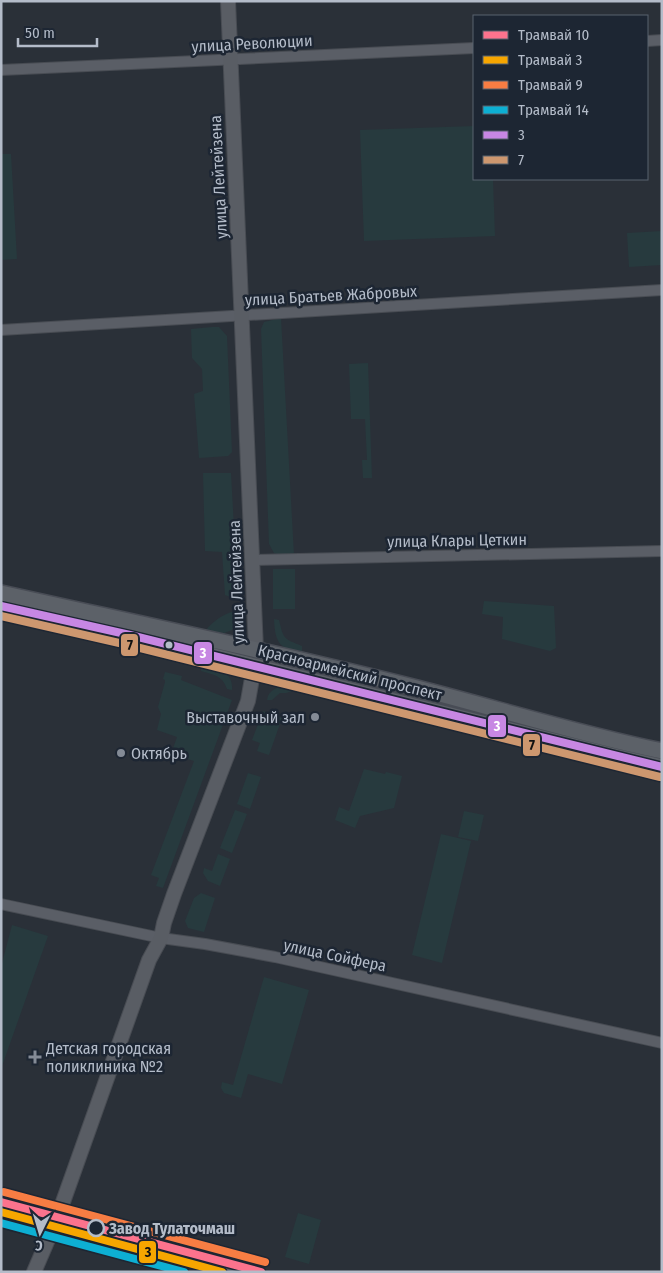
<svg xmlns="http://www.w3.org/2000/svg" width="663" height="1273" viewBox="0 0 663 1273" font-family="'Fira Sans Condensed',sans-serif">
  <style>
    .green { fill: #273a3e }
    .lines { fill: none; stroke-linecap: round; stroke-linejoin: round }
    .street-casing { stroke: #484c53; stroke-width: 12 }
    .secondary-casing { stroke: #484c53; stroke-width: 16 }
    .primary-casing { stroke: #484c55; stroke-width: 18 }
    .street { stroke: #5a5e66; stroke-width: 10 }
    .secondary { stroke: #595d64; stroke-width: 14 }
    .primary { stroke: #5c6168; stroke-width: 15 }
    .bus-1-casing { stroke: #1d2633; stroke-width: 11 }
    .bus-2-casing { stroke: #1d2633; stroke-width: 11 }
    .bus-1 { stroke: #c787e3; stroke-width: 8 }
    .bus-2 { stroke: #cd976f; stroke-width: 8 }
    .tram-1-casing { stroke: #1d2633; stroke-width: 11 }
    .tram-2-casing { stroke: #1d2633; stroke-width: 11 }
    .tram-3-casing { stroke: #1d2633; stroke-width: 11 }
    .tram-4-casing { stroke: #1d2633; stroke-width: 11 }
    .tram-1 { stroke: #fc738d; stroke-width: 8 }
    .tram-2 { stroke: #f7a600; stroke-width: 8 }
    .tram-3 { stroke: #f77d43; stroke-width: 8 }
    .tram-4 { stroke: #0dafd3; stroke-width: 8 }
    .bus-dot { fill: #b4bcc9; stroke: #1d2633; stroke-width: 2 }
    .poi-dot { fill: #848b96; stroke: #1d2633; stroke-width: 2 }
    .stop-dot { fill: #1d2633; stroke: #b4bcc9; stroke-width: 2.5 }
    .labels { text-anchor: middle; stroke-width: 5; stroke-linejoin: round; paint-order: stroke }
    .street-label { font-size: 16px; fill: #b4bcc9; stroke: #1d2633 }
    .poi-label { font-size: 16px; fill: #b4bcc9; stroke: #1d2633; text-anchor: start }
    .stop-label { font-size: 16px; font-weight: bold; fill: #b4bcc9; stroke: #1d2633; text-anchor: start }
    .line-badge { stroke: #1d2633; stroke-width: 2 }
    .badge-label { font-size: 14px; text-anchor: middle; font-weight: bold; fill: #fff }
    .pale-badge-label { font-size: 14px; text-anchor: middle; font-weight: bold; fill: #111 }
  </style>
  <rect width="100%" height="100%" fill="#2a3038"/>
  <path class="green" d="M474 126V179H493L495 236 364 241 360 130Z
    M1 154H11L17 259 1 260Z
    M662 231V265L629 267 627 233Z
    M281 318 294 555 284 556 274 553 269 544 261 329 264 322Z
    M212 327H219L227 336 232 452 228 456 199 458 194 394 203 391 202 369 192 358 191 329Z
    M368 363 372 478H363L362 460H367L365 419H351L349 364Z
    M203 473H231L238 600 225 595 222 552 205 551Z
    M273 569H295V609H273Z
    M484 601 554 606 556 648 550 651 502 639 503 617 482 614Z
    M239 610 236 622 232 630 224 633 206 630C215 619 225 613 239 610Z
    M274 619 279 620C284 640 283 638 302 646V654C280 648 275 644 274 619Z
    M202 663C216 666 234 672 232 690L227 689C222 675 214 675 201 671Z
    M165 672 182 676 181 680 232 700 163 888 156 886 159 878 151 875 194 761 171 754 177 737 157 730 161 714 158 707 165 682V680L163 679Z
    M286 685 295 686V690L286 693H280L272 700H267C268 690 278 687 286 685Z
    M263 711 282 718 269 755 257 751 260 743 252 740Z
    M364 769 385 774 386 772 402 776 394 808 360 816 355 828 335 820 339 807 349 811Z
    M248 773 261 777 250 809 237 804Z
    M235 810 247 814 232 853 220 848Z
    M464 811 484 815 478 841 458 837Z
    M441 834 471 841 442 963 412 955Z
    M218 854 230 859 220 886 208 881 203 873 204 868 212 871Z
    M201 893 215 898 204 932 188 928 185 921 194 898Z
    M12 925 48 936 1 1069V967Z
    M264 977 309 990 282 1084 248 1074 241 1098 224 1093 221 1088 222 1082 233 1085Z
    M298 1213 321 1220 309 1264 285 1257Z"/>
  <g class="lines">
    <g class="street-casing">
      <path id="street" d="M647 41 662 40
        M1 70 474 48
        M1 330 662 290
        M253 560 662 551
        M1 904 161 938 205 944 275 957 662 1043
        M1 1204 253 1272"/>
    </g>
    <g class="secondary-casing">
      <path id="secondary" d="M228 1 256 650
        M34 1272 58 1216 149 960 161 938 164 923 174 894 248 701 254 667"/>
    </g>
    <g class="primary-casing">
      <path id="primary" d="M1 593C140 624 279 653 417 688 499 709 579 734 662 751
        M1 606 130 635 618 757 662 767"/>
    </g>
    <use href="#street" class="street"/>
    <use href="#secondary" class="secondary"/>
    <use href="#primary" class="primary"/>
    <g class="bus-1-casing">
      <path id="bus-1" d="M1 606 130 635 662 767"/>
    </g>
    <g class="bus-2-casing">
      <path id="bus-2" d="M1 616 128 645 660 777"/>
    </g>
    <use href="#bus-1" class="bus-1"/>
    <use href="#bus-2" class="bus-2"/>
    <g class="tram-1-casing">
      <path id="tram-1" d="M1 1202 261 1272"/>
    </g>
    <g class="tram-2-casing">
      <path id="tram-2" d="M1 1212 222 1272"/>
    </g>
    <g class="tram-3-casing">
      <path id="tram-3" d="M4 1192 265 1262"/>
    </g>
    <g class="tram-4-casing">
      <path id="tram-4" d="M1 1223 184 1272"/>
    </g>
    <use href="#tram-1" class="tram-1"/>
    <use href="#tram-2" class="tram-2"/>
    <use href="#tram-3" class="tram-3"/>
    <use href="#tram-4" class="tram-4"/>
  </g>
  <circle class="bus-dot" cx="169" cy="645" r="4.5"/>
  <g class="poi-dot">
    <circle cx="315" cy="717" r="5"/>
    <circle cx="121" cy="753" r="5"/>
    <path d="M32.5 1049.5h5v5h5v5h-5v5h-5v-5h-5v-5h5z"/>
  </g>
  <circle class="stop-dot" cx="96" cy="1228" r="8"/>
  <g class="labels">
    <g class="street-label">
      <text transform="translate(252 43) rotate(-3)" y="6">улица Революции</text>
      <text transform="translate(218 177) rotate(-93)" y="6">улица Лейтейзена</text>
      <text transform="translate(331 295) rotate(-3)" y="6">улица Братьев Жабровых</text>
      <text transform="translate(457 540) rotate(-1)" y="6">улица Клары Цеткин</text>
      <text transform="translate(236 582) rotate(-92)" y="6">улица Лейтейзена</text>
      <text transform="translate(350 672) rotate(14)" y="6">Красноармейский проспект</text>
      <text transform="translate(335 955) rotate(12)" y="6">улица Сойфера</text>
    </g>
    <g class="poi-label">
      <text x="305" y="723" text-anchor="end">Выставочный зал</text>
      <text x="131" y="759">Октябрь</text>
      <text x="46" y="1054">Детская городская<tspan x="46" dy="18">поликлиника №2</tspan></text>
    </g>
    <g class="stop-label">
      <text x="109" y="1234">Завод Тулаточмаш</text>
    </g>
  </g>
  <g class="line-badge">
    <rect x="120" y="633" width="19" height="24" rx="5" fill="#cd976f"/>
    <rect x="193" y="641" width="20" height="24" rx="5" fill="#c787e3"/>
    <rect x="487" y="714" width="20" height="24" rx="5" fill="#c787e3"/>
    <rect x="522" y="733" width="19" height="24" rx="5" fill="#cd976f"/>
    <rect x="138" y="1240" width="19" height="24" rx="5" fill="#f7a600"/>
  </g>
  <g class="badge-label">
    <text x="203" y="658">3</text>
    <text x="497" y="731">3</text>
  </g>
  <g class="pale-badge-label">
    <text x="130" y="650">7</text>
    <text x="532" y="750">7</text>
    <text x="148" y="1257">3</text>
  </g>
  <rect width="663" height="1273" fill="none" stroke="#b4bcc9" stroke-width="5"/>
  <rect x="473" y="15" width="175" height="165" fill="#1d2633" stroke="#59626f"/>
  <rect x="483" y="31" width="25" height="8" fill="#fc738d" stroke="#59626f"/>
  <text x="518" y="40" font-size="15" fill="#b4bcc9">Трамвай 10</text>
  <rect x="483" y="56" width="25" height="8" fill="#f7a600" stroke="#59626f"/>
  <text x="518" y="65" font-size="15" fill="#b4bcc9">Трамвай 3</text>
  <rect x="483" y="81" width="25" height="8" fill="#f77d43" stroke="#59626f"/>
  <text x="518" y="90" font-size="15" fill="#b4bcc9">Трамвай 9</text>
  <rect x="483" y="106" width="25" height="8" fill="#0dafd3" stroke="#59626f"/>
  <text x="518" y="115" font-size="15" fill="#b4bcc9">Трамвай 14</text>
  <rect x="483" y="131" width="25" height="8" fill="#c787e3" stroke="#59626f"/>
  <text x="518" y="140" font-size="15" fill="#b4bcc9">3</text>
  <rect x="483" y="156" width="25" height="8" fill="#cd976f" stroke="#59626f"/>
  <text x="518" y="165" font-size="15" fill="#b4bcc9">7</text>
  <g transform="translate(40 1233) rotate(185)" stroke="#1d2633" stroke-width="4" paint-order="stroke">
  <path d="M0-4L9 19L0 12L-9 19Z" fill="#b4bcc9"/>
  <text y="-8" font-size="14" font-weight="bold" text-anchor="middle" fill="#b4bcc9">С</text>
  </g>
  <path d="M18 38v8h79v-8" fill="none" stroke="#b4bcc9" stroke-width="2.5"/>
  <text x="25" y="38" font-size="15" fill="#b4bcc9" stroke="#1d2633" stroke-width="4" paint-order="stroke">50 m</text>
</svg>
